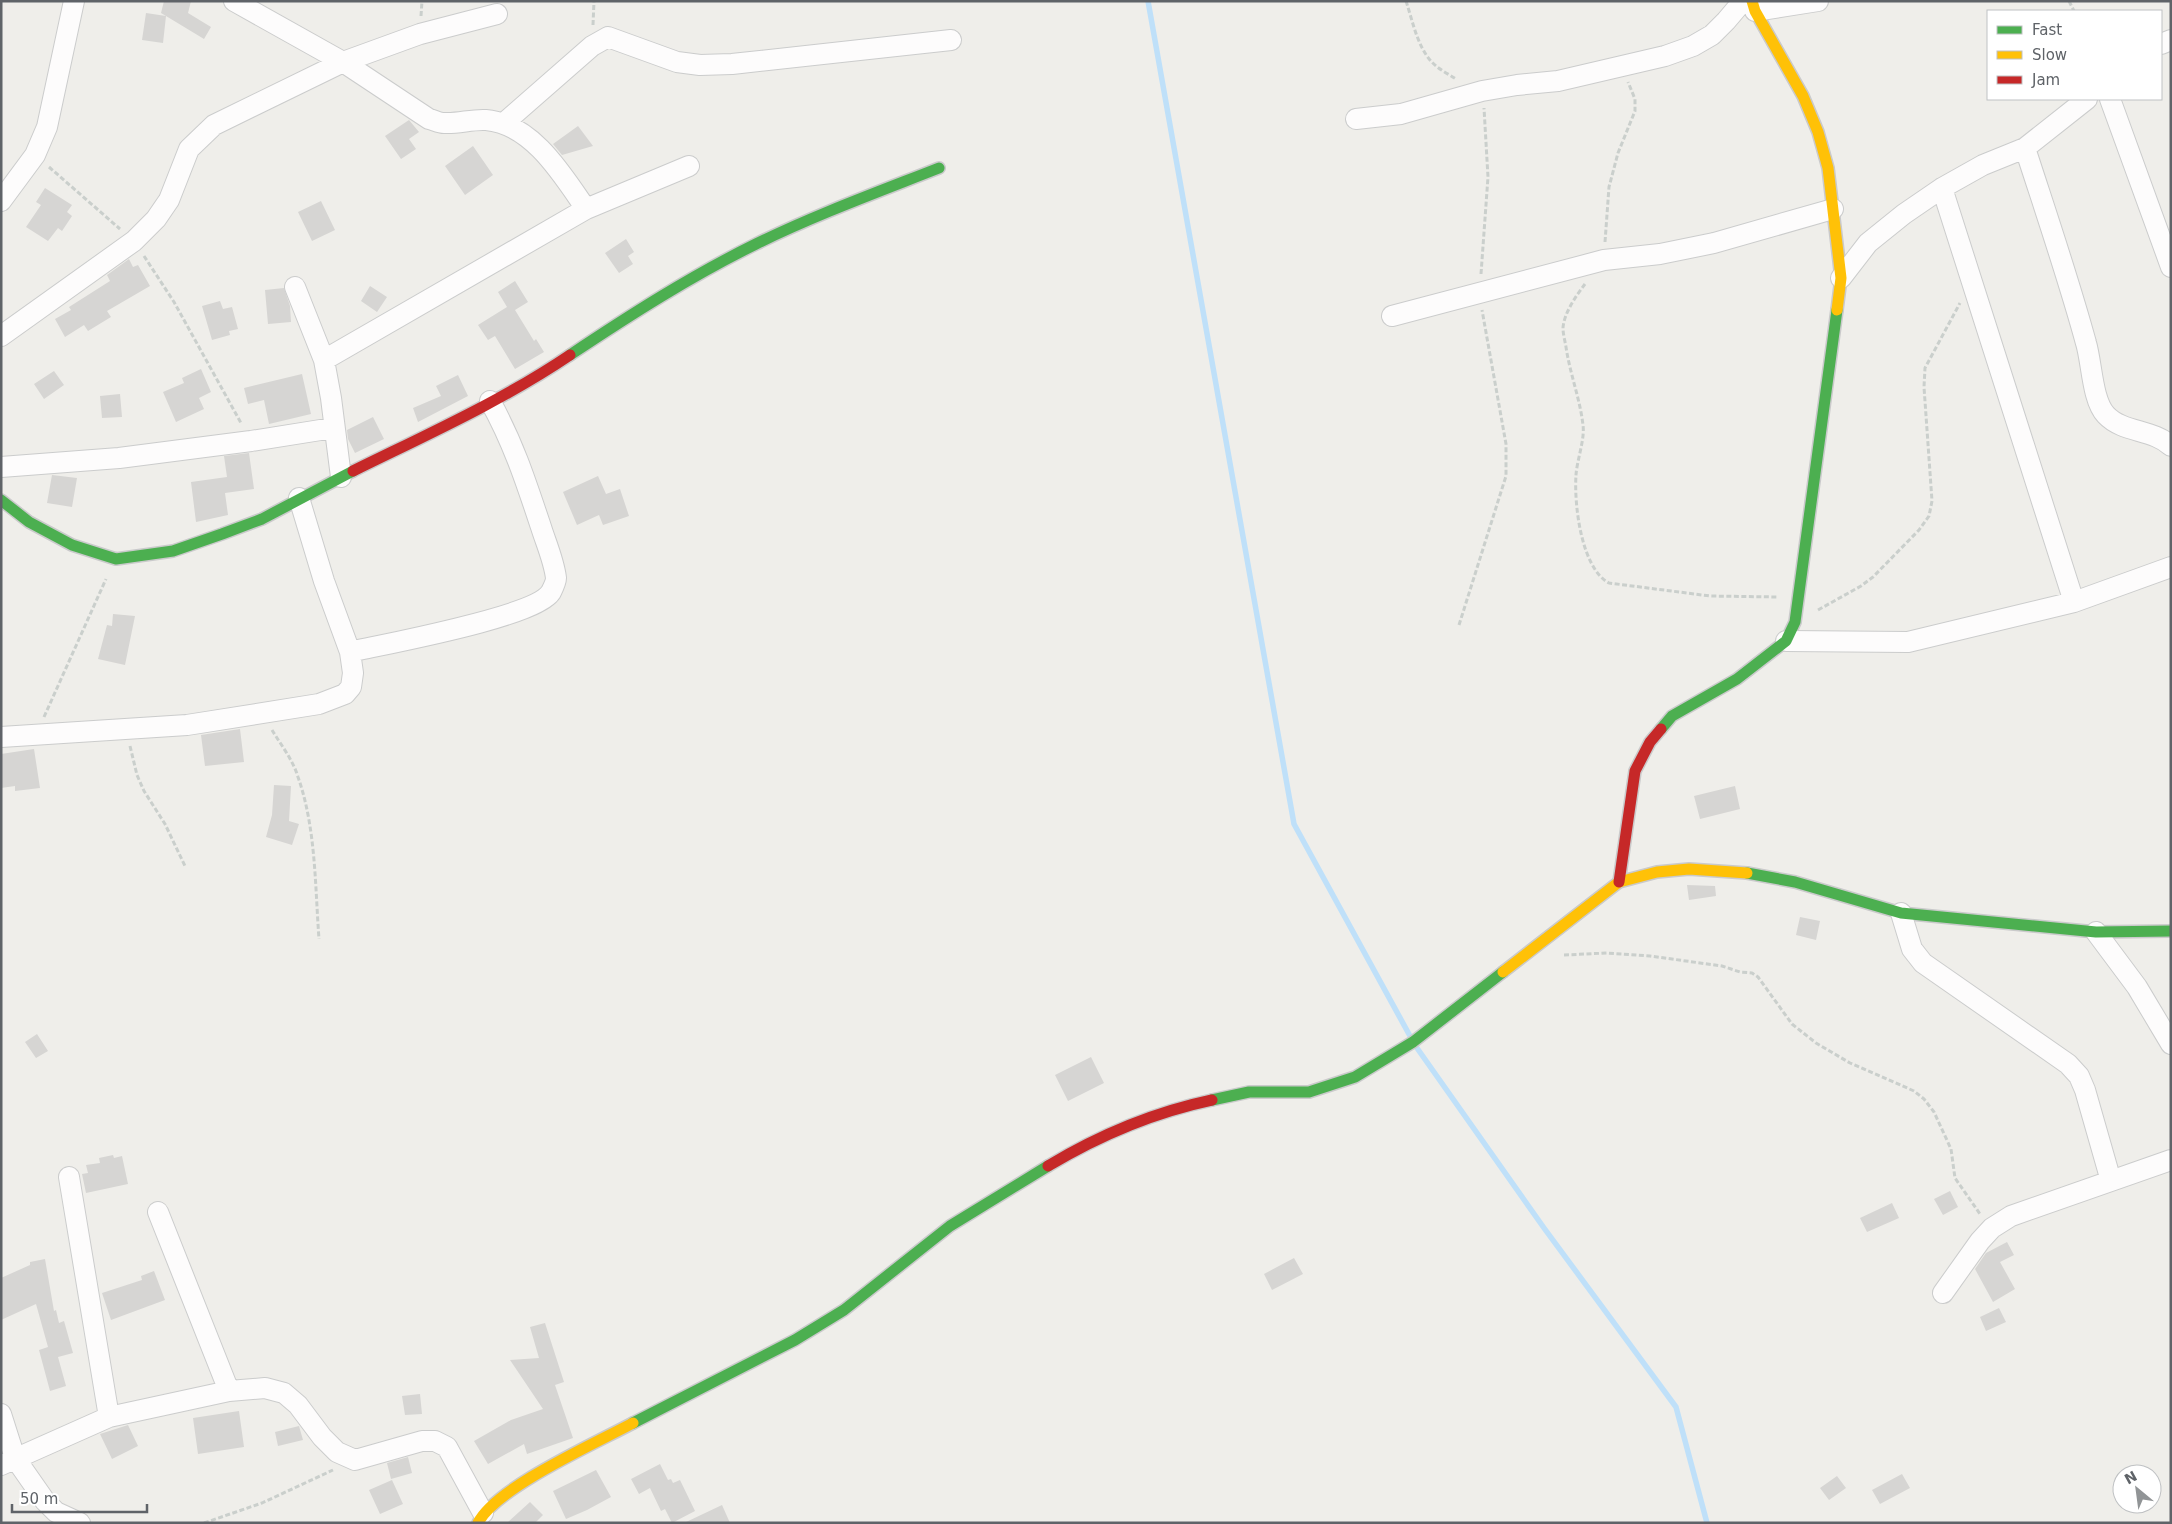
<svg xmlns="http://www.w3.org/2000/svg" width="2172" height="1524" viewBox="0 0 2172 1524" font-family="'DejaVu Sans',sans-serif">
  <style>
    .lines { fill: none; stroke-linecap: round; stroke-linejoin: round }
    .stream { stroke: #bfe0f9; stroke-width: 5.5 }
    .building { fill: #d6d5d3 }
    .street-casing { stroke: #cbcccc; stroke-width: 22 }
    .fast-casing { stroke: #cacacb; stroke-width: 14 }
    .slow-casing { stroke: #cacacb; stroke-width: 14 }
    .jam-casing { stroke: #cacacb; stroke-width: 14 }
    .path { stroke: #cacfcc; stroke-width: 3; stroke-dasharray: 5 2.5; stroke-linecap: butt }
    .street { stroke: #fdfcfc; stroke-width: 20 }
    .fast { stroke: #4caf50; stroke-width: 11 }
    .slow { stroke: #ffc107; stroke-width: 11 }
    .jam { stroke: #c62828; stroke-width: 11 }
  </style>
  <rect width="100%" height="100%" fill="#efeeea"/>
  <g class="lines">
    <path class="stream" d="M1148 1 1294 824 1410 1036
      M1417 1048 1544 1228 1676 1407 1707 1523"/>
  </g>
  <path class="building" d="M164 1H191L188 13 211 27 204 39 166 16 163 43 142 40 146 13 166 16 161 13Z
    M409 120 419 132 409 139 416 149 401 159 385 136Z
    M578 126 593 146 562 155 553 144Z
    M473 146 493 175 465 195 445 166Z
    M45 188 72 205 67 212 72 216 62 231 58 228 48 241 26 227 41 205 36 202Z
    M321 201 335 230 312 241 298 212Z
    M626 239 634 252 628 256 633 264 619 273 605 253Z
    M129 259 133 267 138 265 150 286 107 311 111 317 88 331 84 325 65 337 55 319 71 310 69 307 110 281 107 275Z
    M515 281 528 302 515 310 534 341 536 339 544 352 515 369 495 336 488 340 478 325 507 307 498 292Z
    M370 286 387 297 377 312 361 301Z
    M284 288 290 306 291 322 268 324 265 290Z
    M220 301 223 309 232 307 238 329 229 331 230 335 212 340 202 306Z
    M201 369 211 392 199 398 204 409 176 422 163 392 184 383 182 378Z
    M54 371 64 385 44 399 34 384Z
    M302 374 311 414 269 424 264 400 248 404 244 388Z
    M458 375 468 396 418 422 413 408 441 396 436 386Z
    M120 394 122 417 102 418 100 396Z
    M373 417 384 439 355 453 348 439 347 430Z
    M249 453 254 489 225 493 228 515 196 522 191 482 227 477 224 456Z
    M52 475 77 478 72 507 47 503Z
    M598 476 606 494 620 489 629 516 603 525 599 515 577 525 563 492Z
    M113 614 135 616 125 665 98 659 107 625 112 626Z
    M240 729 244 762 205 766 201 735Z
    M34 749 40 788 15 791V786L1 788V754Z
    M274 785 291 786 289 821 299 824 292 845 266 837 272 815Z
    M1735 786 1740 809 1700 819 1694 796Z
    M1687 885 1715 886 1716 896 1689 900Z
    M1800 917 1820 921 1816 940 1796 935Z
    M37 1034 48 1051 36 1058 25 1042Z
    M1091 1057 1104 1083 1068 1101 1055 1075Z
    M113 1155 114 1158 122 1156 128 1184 86 1193 82 1174 88 1173 86 1165 100 1163 99 1158Z
    M1950 1191 1958 1207 1943 1215 1934 1199Z
    M1892 1203 1899 1218 1867 1232 1860 1218Z
    M2007 1242 2014 1255 2000 1262 2015 1289 1993 1302 1975 1269 1986 1253Z
    M1294 1258 1303 1274 1272 1290 1264 1274Z
    M45 1259 54 1311 56 1310 59 1323 64 1321 73 1353 58 1357 66 1386 50 1391 39 1350 48 1347 36 1304 1 1320V1278L30 1265V1262Z
    M154 1271 165 1300 111 1320 102 1293 142 1280 141 1276Z
    M1999 1308 2006 1322 1986 1331 1980 1317Z
    M545 1323 564 1382 555 1385 573 1438 527 1454 524 1444 488 1464 474 1441 511 1420 543 1409 510 1360 539 1358 530 1327Z
    M420 1394 422 1414 405 1415 402 1396Z
    M239 1411 244 1447 198 1454 193 1418Z
    M128 1425 138 1446 112 1459 100 1434Z
    M299 1426 303 1440 278 1446 275 1432Z
    M408 1457 412 1473 391 1479 387 1463Z
    M660 1464 668 1480 671 1479 673 1483 680 1480 695 1511 672 1523 665 1509 661 1511 650 1488 639 1494 631 1479Z
    M596 1470 611 1497 587 1510 566 1519 553 1491Z
    M1902 1474 1910 1488 1880 1504 1872 1490Z
    M1837 1476 1846 1488 1829 1500 1820 1488Z
    M392 1480 403 1504 380 1514 369 1490Z
    M530 1502 543 1515 535 1523H507Z
    M722 1505 730 1523H684Z"/>
  <g class="lines">
    <g class="street-casing">
      <path id="street" d="M234 1 343 62 429 119C434 120 439 123 444 123 458 124 472 119 486 120 532 124 562 174 586 209
        M1755 11 1818 1
        M2161 44 2171 40
        M2110 99 2171 267
        M1356 119 1401 114 1482 91 1517 85 1558 81 1665 56 1693 46 1712 35 1726 21 1743 1
        M504 123 592 46 608 37 677 62 700 65 732 64 951 40
        M2025 148C2046 213 2068 277 2086 343 2092 363 2092 400 2106 415 2123 433 2153 429 2171 446
        M1942 188 2074 602
        M1 201 35 155 47 127 74 1
        M1841 278 1868 243 1904 214 1942 188 1983 165 2025 148 2087 99
        M295 287 324 360 331 398 341 477
        M1392 316 1604 260 1660 254 1714 243 1833 209
        M1 336 134 241 156 219 169 200 189 149 214 125 343 62 420 34 497 14
        M324 360 586 209 689 166
        M1 467 119 458 251 441 333 428
        M1786 641 1908 642 2074 602 2171 567
        M350 652C384 644 536 617 551 592 553 588 556 582 556 578 554 561 546 543 541 527 526 482 513 442 490 401
        M1 737 187 725 319 704 345 694 351 687 353 673 350 652 324 581 299 498
        M1901 913 1912 949 1923 963 2068 1064 2079 1076 2085 1090 2111 1181
        M2096 932 2137 987 2171 1044
        M69 1177 109 1417
        M158 1212 229 1391
        M1943 1293 1980 1241 1992 1228 2011 1216 2171 1160
        M1 1414 15 1458 45 1501 56 1512 80 1523
        M1 1465 109 1417 229 1391 265 1388 284 1393 298 1405 322 1437 337 1452 355 1460 422 1441H435L447 1447 483 1513"/>
    </g>
    <g class="fast-casing">
      <path id="fast" d="M570 355C630 315 691 276 756 244 815 215 878 192 939 168
        M1 500 29 522 72 545 116 559 173 551 222 534 262 519 353 471
        M1661 729 1672 716 1737 679 1786 641 1795 622 1837 310
        M1747 873 1795 882 1901 913 2096 932 2171 931
        M1212 1100 1249 1092H1309L1355 1077 1413 1042 1503 972
        M633 1423 795 1340 844 1310 950 1226 1048 1166"/>
    </g>
    <g class="slow-casing">
      <path id="slow" d="M1752 1 1755 11 1803 96 1818 132 1828 168 1841 278 1837 310
        M1503 972 1619 882 1657 872 1689 869 1747 873
        M478 1523C495 1488 596 1443 633 1423"/>
    </g>
    <g class="jam-casing">
      <path id="jam" d="M353 471C426 435 502 401 570 355
        M1619 882 1635 771 1650 742 1661 729
        M1048 1166C1098 1136 1155 1112 1212 1100"/>
    </g>
    <path class="path" d="M1406 1C1413 22 1418 51 1436 66 1442 71 1450 75 1456 79
      M2069 1 2074 11
      M421 16 422 1
      M593 25 594 1
      M49 167 120 229
      M1605 242 1609 187 1618 153 1635 111V99L1628 82
      M144 256 174 302 241 423
      M1481 274 1488 177 1484 108
      M1585 284C1576 296 1564 313 1563 328 1563 334 1565 341 1566 347 1570 374 1580 399 1583 425 1585 439 1577 460 1576 475 1574 504 1581 568 1609 583L1710 596 1778 597
      M1818 610 1861 586 1873 577 1919 530 1929 516 1932 501 1924 387 1925 368 1960 303
      M1459 625 1506 476V444L1482 310
      M44 717 106 579
      M272 730C281 745 293 760 298 777 316 828 315 886 319 939
      M130 746 137 775 144 791 165 824 185 866
      M1564 955 1607 953 1650 956 1722 966 1740 972 1752 973 1758 977 1792 1024 1816 1043 1850 1063 1914 1091 1924 1099 1934 1112 1951 1149 1955 1178 1980 1214
      M204 1523 262 1503 333 1470"/>
    <use href="#street" class="street"/>
    <use href="#fast" class="fast"/>
    <use href="#slow" class="slow"/>
    <use href="#jam" class="jam"/>
  </g>
  <rect width="2172" height="1524" fill="none" stroke="#5f6368" stroke-width="5"/>
  <rect x="1987" y="10" width="175" height="90" fill="#ffffff" stroke="#bfc1c3"/>
  <rect x="1997" y="26" width="25" height="8" fill="#4caf50" stroke="#bfc1c3"/>
  <text x="2032" y="35" font-size="15" fill="#5f6368">Fast</text>
  <rect x="1997" y="51" width="25" height="8" fill="#ffc107" stroke="#bfc1c3"/>
  <text x="2032" y="60" font-size="15" fill="#5f6368">Slow</text>
  <rect x="1997" y="76" width="25" height="8" fill="#c62828" stroke="#bfc1c3"/>
  <text x="2032" y="85" font-size="15" fill="#5f6368">Jam</text>
  <g transform="translate(2137 1489) rotate(331)"><circle r="24" fill="#ffffff" stroke="#bfc1c3"/>
  <path d="M0-4L9 19L0 12L-9 19Z" fill="#919496"/>
  <text y="-8" font-size="14" font-weight="bold" text-anchor="middle" fill="#5f6368">N</text>
  </g>
  <path d="M12 1504v8h135v-8" fill="none" stroke="#5f6368" stroke-width="2.5"/>
  <text x="20" y="1504" font-size="15" fill="#5f6368" stroke="#ffffff" stroke-width="4" paint-order="stroke">50 m</text>
</svg>
